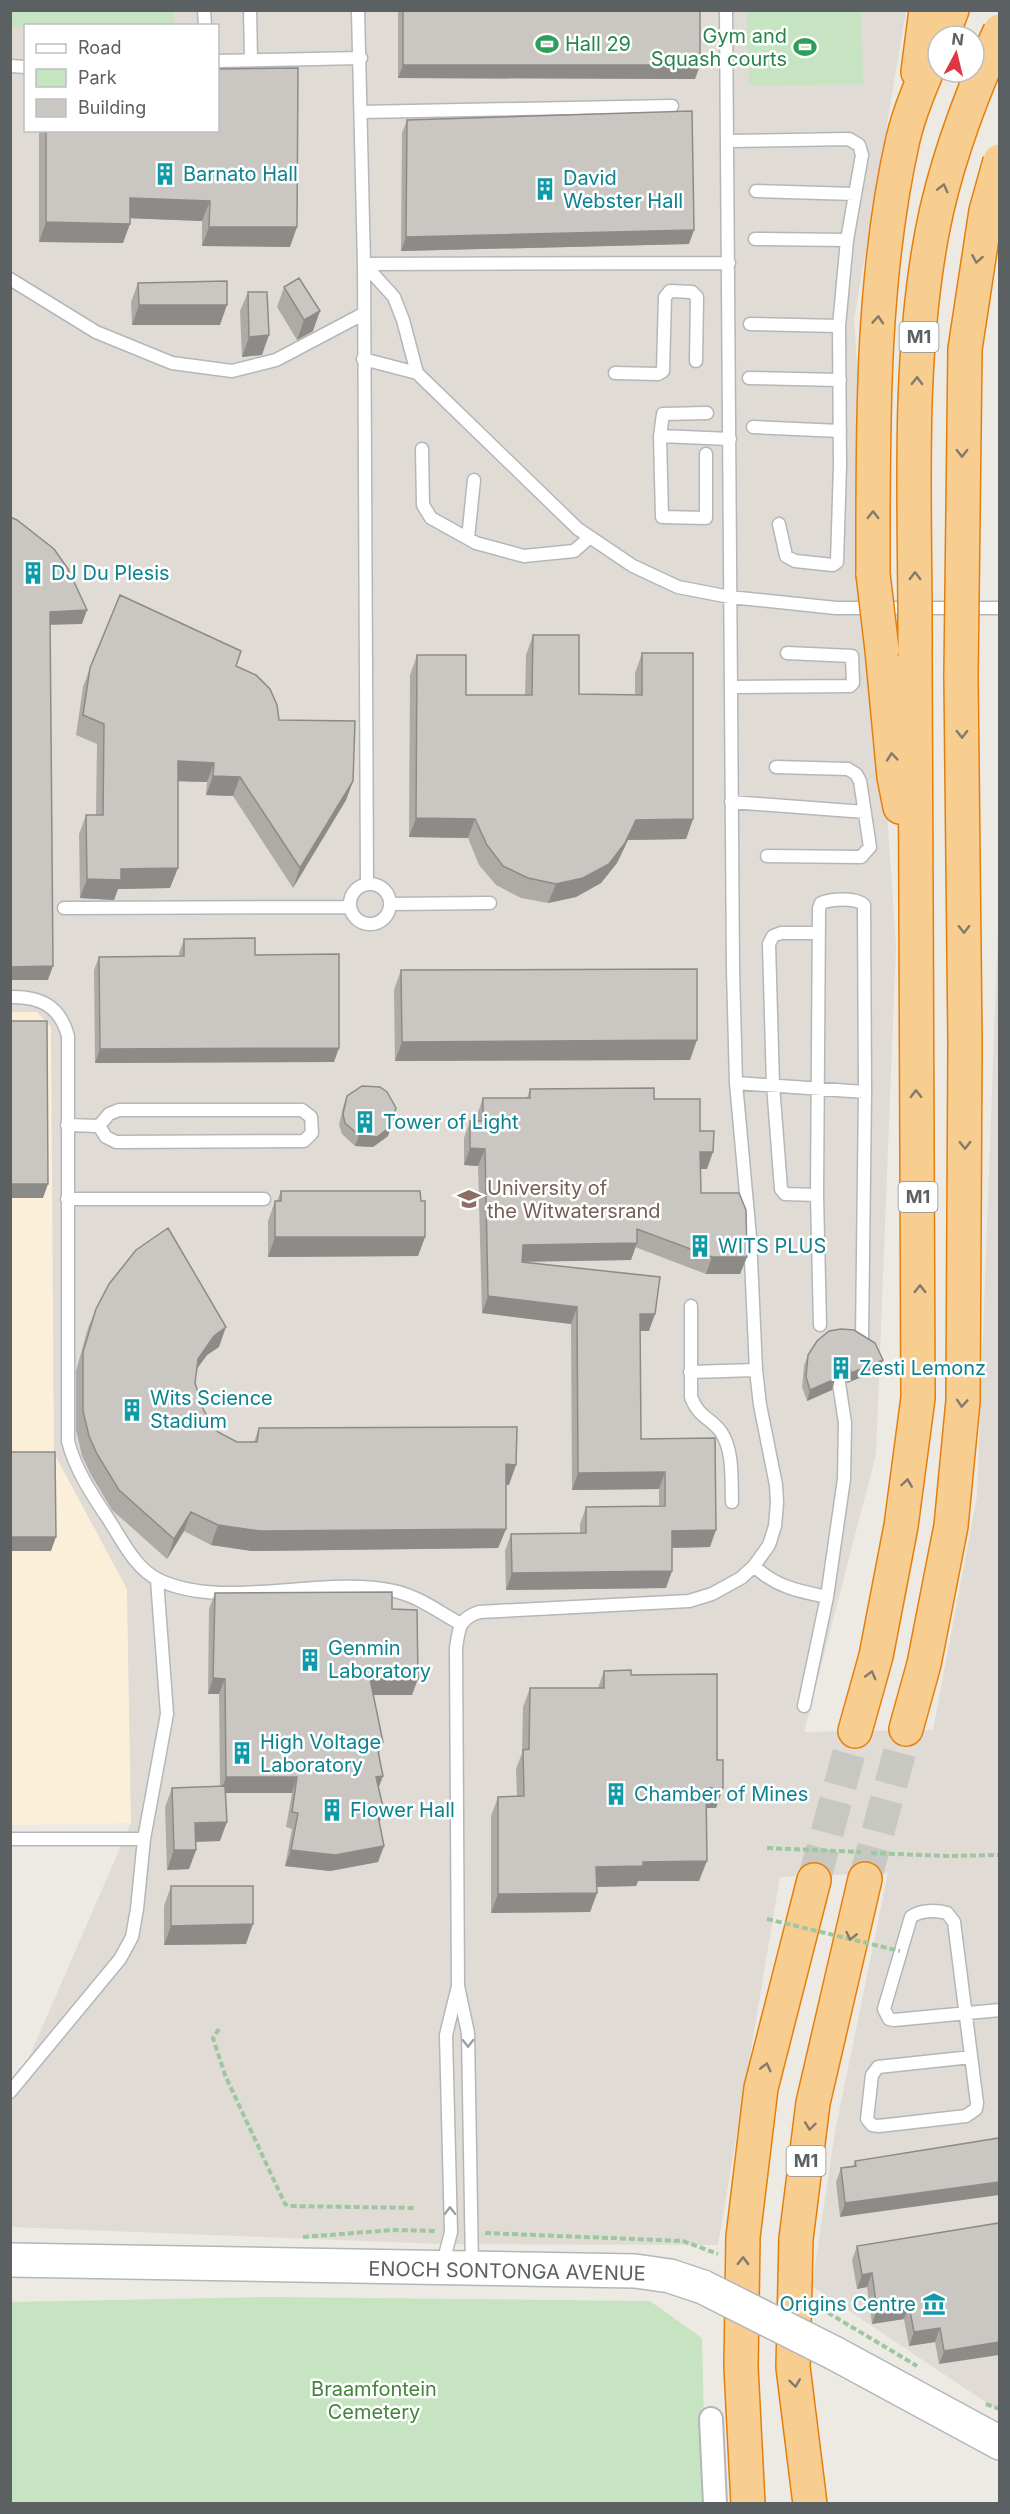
<svg xmlns="http://www.w3.org/2000/svg" width="1010" height="2514" viewBox="0 0 1010 2514" font-family="Inter,sans-serif">
  <style>
    .commercial { fill: #fcefda }
    .education { fill: #e0dbd4; fill-rule: evenodd }
    .green { fill: #c6e4c1 }
    .lines { fill: none; stroke-linecap: round; stroke-linejoin: round }
    .motorway-tunnel { stroke: #c8c8c3; stroke-width: 33; stroke-dasharray: 33 16; stroke-linecap: butt }
    .service-casing { stroke: #b4b7ba; stroke-width: 15 }
    .minor-casing { stroke: #b4b7ba; stroke-width: 26 }
    .secondary-casing { stroke: #b2b7ba; stroke-width: 36 }
    .motorway-casing { stroke: #e57f0c; stroke-width: 36 }
    .path { stroke: #9cc7a1; stroke-width: 4; stroke-dasharray: 6 3; stroke-linecap: butt }
    .service { stroke: #fff; stroke-width: 12 }
    .minor { stroke: #fff; stroke-width: 22 }
    .secondary { stroke: #fff; stroke-width: 33 }
    .motorway { stroke: #f7cd90; stroke-width: 33 }
    .secondary-bridge-casing { stroke: #b2b7ba; stroke-width: 36; stroke-linecap: butt }
    .motorway-bridge-casing { stroke: #e57f0c; stroke-width: 36; stroke-linecap: butt }
    .path-bridge { stroke: #9cc7a1; stroke-width: 4; stroke-dasharray: 6 3; stroke-linecap: butt }
    .secondary-bridge { stroke: #fff; stroke-width: 33 }
    .motorway-bridge { stroke: #f7cd90; stroke-width: 33 }
    .wall { fill: #aeaba7 }
    .shaded-wall { fill: #8d8b88 }
    .building { fill: #cac7c2; stroke: #8d8b88; stroke-width: 1.5 }
    .oneway { stroke: #827b6e }
    .oneway2 { stroke: #9da0a1 }
    .labels { text-anchor: middle; stroke-width: 5; stroke-linejoin: round; paint-order: stroke }
    .shield { fill: #fff; stroke: #8c9092; stroke-width: 1.5 }
    .shield-label { font-size: 18px; font-weight: bold; fill: #5b6063 }
    .leisure-label { font-size: 20px; fill: #27864d; stroke: #fff; text-anchor: end }
    .culture-label { font-size: 20px; fill: #0d838f; stroke: #fff; text-anchor: start }
    .education-label { font-size: 20px; fill: #785e54; stroke: #fff; text-anchor: start }
    .street-label { font-size: 20px; fill: #5b6063; stroke: #fff }
    .park-label { font-size: 20px; fill: #42843a; stroke: #fff }
  </style>
  <rect width="100%" height="100%" fill="#edeae3"/>
  <path class="commercial" d="M10 1012H37L51 1027 54 1453 127 1589 131 1823 11 1825Z"/>
  <path class="education" d="M11 11H906L854 320 896 946 876 1454 804 1732 933 1730 977 1496 999 902V2411L812 2286 835 2132 888 1873 780 1877 718 2245 439 2244 11 2227V2099L131 1823 127 1589 54 1453 51 1027 37 1012H11ZM26 26H218V130H26Z"/>
  <path class="green" d="M10 11H174V25L11 27Z
    M747 11H861L863 84 749 86Z
    M270 2297 650 2301 702 2338 706 2503H11L10 2302Z"/>
  <g class="lines">
    <path class="motorway-tunnel" d="M865 1879 906 1729
      M814 1880 855 1731"/>
    <g class="service-casing">
      <path id="service" d="M204 10 205 26
        M250 10 251 60
        M358 10 364 264 367 884
        M218 61 361 58
        M10 66 26 67
        M361 112 672 106
        M729 141 849 139 859 145 862 155 847 240 839 326 840 466 837 562 833 565 795 561 786 556 779 524
        M756 191 855 194
        M755 239 847 240
        M364 264 394 297 403 320 417 373 578 529 633 566 678 587 730 597 836 608H1000
        M364 264 729 263
        M10 279 96 332 172 363 232 371 276 360 363 314
        M750 324 839 326
        M363 359 417 373
        M615 373 658 374 663 371 665 297 670 291 692 292 697 297 696 361
        M749 378 840 380
        M753 427 840 431
        M660 436 730 439
        M422 449 423 505 431 518 476 543 524 556 574 551 589 538
        M706 454V518L662 517 660 436 663 414 707 413
        M468 538 474 480
        M731 687 850 686 853 683 852 656 787 653
        M731 802 865 812
        M767 856 861 857 870 847 860 781 856 774 848 769 776 767
        M350 904a20 20 0 1 1 40 0a20 20 0 1 1-40 0Z
        M390 904 490 903
        M64 908 350 907
        M10 997C40 996 60 1006 68 1036V1441C75 1469 91 1493 107 1517 121 1538 135 1569 159 1580 225 1611 322 1575 394 1591 418 1596 439 1612 459 1623
        M736 1083 865 1092
        M67 1125 99 1126 109 1114 119 1110H302L311 1117 312 1133 304 1141 116 1142 106 1137 99 1126
        M817 1195 785 1194 781 1189 773 1085 769 944 773 936 781 933H819
        M67 1199H264
        M691 1306V1397C699 1418 710 1417 721 1432 734 1451 731 1481 732 1502
        M820 1325 817 1195 819 908 821 903C831 899 856 897 864 905L865 1092 862 1338
        M690 1372 756 1370
        M754 1566C776 1587 798 1591 827 1597
        M804 1706 827 1597 844 1479 845 1423 838 1377
        M10 1839H144
        M971 2057 878 2067 872 2075 867 2119 872 2125 879 2126 966 2116 976 2109 977 2103 954 1922 947 1913C936 1910 920 1910 911 1917L884 2009 889 2019 894 2020 1000 2010
        M10 2092 120 1959 132 1937 137 1909 144 1839 167 1714 157 1580
        M442 2267 451 2232 446 2035 457 1990
        M472 2268 468 2033 458 1986 456 1648C459 1628 459 1619 479 1612L689 1601 712 1594 741 1578 754 1566 769 1545 775 1526 777 1503 776 1485 760 1405 756 1370 750 1237 736 1083 733 970 726 10"/>
    </g>
    <g class="minor-casing">
      <path id="minor" d="M711 2419 715 2504"/>
    </g>
    <g class="secondary-casing">
      <path id="secondary" d="M10 2260 635 2271 670 2276 703 2287
        M834 2353 1000 2443"/>
    </g>
    <g class="motorway-casing">
      <path id="motorway" d="M942 36 952 10
        M918 72 926 10
        M873 574C873 429 871 281 903 139 911 106 925 76 938 45
        M882 650 894 777 900 807
        M906 1729 924 1664 951 1526 963 1401 965 1044 961 676
        M855 1731 876 1656 901 1526 918 1398 915 656
        M748 2504 741 2367 743 2237 761 2088 814 1880
        M810 2504 793 2367 796 2239 813 2103 865 1879"/>
    </g>
    <path class="path" d="M767 1848 861 1852
      M871 1853 947 1856 1000 1855
      M219 2029 213 2038 225 2075 285 2204 290 2206 415 2208
      M485 2233 683 2241 718 2254
      M303 2237 393 2230 436 2231
      M820 2308 917 2366
      M986 2404 1000 2409"/>
    <use href="#service" class="service"/>
    <use href="#minor" class="minor"/>
    <use href="#secondary" class="secondary"/>
    <use href="#motorway" class="motorway"/>
    <g class="secondary-bridge-casing">
      <path id="secondary-bridge" d="M703 2287 834 2353"/>
    </g>
    <g class="motorway-bridge-casing">
      <path id="motorway-bridge" d="M873 574 882 650
        M915 656C916 516 906 371 932 233 945 163 971 95 1000 31
        M961 676 965 349 986 211 1000 161"/>
    </g>
    <path class="path-bridge" d="M767 1919 900 1951"/>
    <use href="#secondary-bridge" class="secondary-bridge"/>
    <use href="#motorway-bridge" class="motorway-bridge"/>
  </g>
  <path class="wall" d="M398 10H700V65L695 79 398 78Z
    M407 120 689 244 401 251 402 133Z
    M39 130H218L290 247 202 246V221L130 218 123 243 39 242Z
    M138 283 220 325H132L131 302Z
    M284 287 313 331 297 340 277 307Z
    M248 292 262 355 242 357 240 311Z
    M533 635 579 694 635 695V673L642 653 693 819 686 839 628 840 617 863 601 883 576 897 548 903 521 898 496 885 479 865 468 838 409 837 410 675 417 655 466 695H525L526 655Z
    M236 666 279 720 353 781 346 800 293 888 233 796 206 795 207 782 178 781 170 888 118 889 114 900 80 898 79 834 86 815H96L97 744 76 735 83 687 90 668Z
    M184 939 255 955 334 1062 95 1063 94 970 99 957 179 956V953Z
    M401 970 690 1060 395 1061 394 990Z
    M530 1089 654 1099 700 1131 707 1169H700L701 1193 747 1257 740 1274H706L635 1247 631 1260 522 1261 649 1331H640L641 1439 715 1438 710 1547 672 1548 666 1588 506 1590 505 1551 511 1534 580 1533V1524L586 1507 659 1506V1489L572 1490 571 1324 482 1313 478 1166 464 1165V1138L470 1121H477V1115L483 1098H527Z
    M347 1096 391 1126 388 1136 373 1147 355 1146 342 1134 339 1125 343 1107Z
    M281 1191 421 1201 425 1237 418 1256 268 1257V1221L275 1201H277Z
    M96 1309 219 1347 207 1355 196 1370 195 1383 204 1411 218 1432 237 1442H254L259 1428 509 1485 506 1484V1529L498 1548 252 1551 211 1545 184 1531 167 1559 112 1510 90 1473 82 1456 76 1430V1371L88 1328Z
    M817 1341 879 1370 847 1383 845 1372 836 1369 835 1370V1379L832 1390 807 1401 802 1387 804 1366 808 1355Z
    M215 1593 392 1609 412 1695H373L383 1742 379 1754V1788L384 1811 379 1823 384 1846 378 1862 330 1871 285 1866 292 1829 286 1827 292 1793H226L220 1841 196 1842V1850L189 1869 167 1870 165 1807 172 1788 220 1786 219 1694H208L209 1609Z
    M604 1671 631 1675 717 1760 723 1788 716 1808H706L699 1881H638L636 1886 597 1887V1893L590 1912 491 1913V1816L498 1797H517L516 1769 522 1753 523 1707 530 1688H598Z
    M171 1886 246 1944 164 1945V1906Z
    M999 2138 840 2217 836 2182 841 2168 853 2167 855 2161Z
    M999 2223 939 2364 935 2342 909 2346 904 2319 872 2324 867 2287 857 2289 852 2260 857 2246Z"/>
  <path class="shaded-wall" d="M403 65H700L695 79 398 78Z
    M130 198 210 201 202 221 123 218Z
    M46 222 130 224 123 243 39 242Z
    M209 227H297L290 247 202 246Z
    M694 230 689 244 401 251 406 237Z
    M139 305H227L220 325H132Z
    M320 311 313 331 297 340 304 320Z
    M269 335 262 355 242 357 249 337Z
    M87 610 82 624 45 625 50 612Z
    M178 761 214 763 207 782 171 781Z
    M213 776 240 777 233 796 206 795Z
    M353 781 346 800 293 888 300 868Z
    M416 818 475 819 468 838 409 837Z
    M693 819 686 839 628 840 617 863 601 883 576 897 548 903 556 884 636 820Z
    M178 868 170 888 118 889 114 900 80 898 87 879 121 869Z
    M53 966 48 980H10V967Z
    M697 1040 690 1060 395 1061 402 1042Z
    M339 1048 334 1062 95 1063 100 1049Z
    M391 1126 388 1136 373 1147 355 1146 359 1135Z
    M470 1148 485 1149 478 1166 464 1165Z
    M700 1152H713L707 1169H694Z
    M10 1184H48L43 1198H10Z
    M275 1237H425L418 1256 268 1257Z
    M637 1243 631 1260 517 1262 523 1245Z
    M712 1257H747L740 1274H706Z
    M488 1296 577 1307 571 1324 482 1313Z
    M640 1314H655L649 1331H634Z
    M226 1327 219 1347 207 1355 190 1378 198 1359 214 1336Z
    M840 1358 836 1369 830 1375 834 1364Z
    M883 1360 879 1370 847 1383 851 1373Z
    M835 1379 832 1390 807 1401 810 1390Z
    M506 1464 516 1465 509 1485 499 1484Z
    M665 1472 659 1489 572 1490 578 1473Z
    M191 1512 184 1531 167 1559 174 1539Z
    M218 1525 506 1529 498 1548 252 1551 211 1545Z
    M716 1530 710 1547 666 1548 672 1531Z
    M10 1537H56L51 1551H10Z
    M672 1571 666 1588 506 1590 512 1573Z
    M213 1678 225 1679 219 1694H208Z
    M370 1679H418L412 1695H364Z
    M376 1741 383 1742 377 1758Z
    M383 1776 377 1792 376 1777Z
    M226 1777H297L292 1793H220Z
    M706 1788H723L716 1808H699Z
    M377 1811H384L378 1826Z
    M227 1822 220 1841 188 1842 195 1823Z
    M384 1846 378 1862 330 1871 285 1866 291 1850Z
    M174 1850H196L189 1869 167 1870Z
    M707 1861 699 1881H638L636 1886 589 1887 596 1867 643 1862Z
    M597 1893 590 1912 491 1913 498 1894Z
    M253 1924 246 1944 164 1945 171 1926Z
    M999 2182V2195L840 2217 845 2203Z
    M872 2273 867 2287 857 2289 862 2275Z
    M909 2305 904 2319 872 2324 877 2310Z
    M940 2328 935 2342 909 2346 914 2332Z
    M999 2342V2355L939 2364 944 2351Z"/>
  <path class="building" d="M403 10H700V65H403Z
    M298 68 297 227H209L210 201 130 198V224L46 222V130H218V69Z
    M692 111 694 230 406 237 407 120Z
    M299 278 320 311 304 320 284 287Z
    M227 281V305H139L138 283Z
    M248 292H267L269 335 249 337Z
    M10 517 17 520 54 549 68 569 87 610 50 612 53 966 10 967Z
    M120 595 241 651 236 666 256 675 270 689 277 705 279 720 355 721 353 781 300 868 240 777 213 776 214 763 178 761V868L121 869V880L87 879 86 815H103L104 724 83 715 90 668Z
    M533 635H579V694L642 695V653H693V819L636 820 625 843 609 864 583 878 556 884 528 878 503 866 487 845 475 819 416 818 417 655H466V695H532Z
    M255 938V955L339 954V1048L100 1049 99 957 184 956V939Z
    M697 969V1040L402 1042 401 970Z
    M10 1021H47L48 1184H10Z
    M362 1086 380 1087 387 1092 396 1108 391 1126 377 1137 359 1135 345 1123 343 1114 347 1096Z
    M654 1088V1099H700V1131H714L713 1152H700L701 1193H739L746 1210 747 1257H712L637 1229V1243L523 1245 522 1262 660 1277 655 1314H640L641 1439 715 1438 716 1530 672 1531V1571L512 1573 511 1534 586 1533V1507L665 1506V1472L578 1473 577 1307 488 1296 485 1149 470 1148V1121H483V1098H530V1089Z
    M281 1191H420L421 1201H425V1237H275V1201H281Z
    M168 1228 226 1327 214 1336 198 1359 195 1383 204 1411 218 1432 237 1442H257L259 1428 517 1427 516 1465 506 1464V1529L260 1531 218 1525 191 1512 174 1539 119 1490 97 1454 89 1436 83 1411V1352L96 1309 109 1284 136 1250Z
    M841 1329 854 1330 875 1343 883 1360 851 1373 849 1362 840 1358 834 1364 835 1379 810 1390 806 1377 808 1355 817 1341 829 1331Z
    M10 1452H55L56 1537H10Z
    M392 1592V1609L417 1610 418 1679H370L383 1742 376 1741 383 1776 376 1777 384 1811H377L384 1846 335 1855 291 1850 298 1813 292 1812 297 1777H226L225 1679 213 1678 215 1593Z
    M631 1670V1675L717 1674V1760H723V1788H706L707 1861 643 1862V1866L596 1867 597 1893 498 1894V1797L524 1796 523 1750 529 1749 530 1688H604V1671Z
    M225 1786 227 1822 195 1823 196 1850H174L172 1788Z
    M171 1886H253V1924L171 1926Z
    M999 2138V2182L845 2203 841 2168 856 2166 855 2161Z
    M999 2223V2342L944 2351 940 2328 914 2332 909 2305 877 2310 872 2273 862 2275 857 2246Z"/>
  <defs><path id="oneway-chevron" d="M-2-3.5L2.5 0L-2 3.5" fill="none" stroke-width="1.6" stroke-linecap="round" stroke-linejoin="round" transform="scale(1.5)"/></defs>
  <g class="oneway">
    <use href="#oneway-chevron" transform="translate(943 188) rotate(-76)"/>
    <use href="#oneway-chevron" transform="translate(977 259) rotate(100)"/>
    <use href="#oneway-chevron" transform="translate(878 320) rotate(-86)"/>
    <use href="#oneway-chevron" transform="translate(917 381) rotate(-89)"/>
    <use href="#oneway-chevron" transform="translate(962 453) rotate(90)"/>
    <use href="#oneway-chevron" transform="translate(873 515) rotate(-90)"/>
    <use href="#oneway-chevron" transform="translate(915 576) rotate(-90)"/>
    <use href="#oneway-chevron" transform="translate(962 734) rotate(89)"/>
    <use href="#oneway-chevron" transform="translate(892 757) rotate(-95)"/>
    <use href="#oneway-chevron" transform="translate(964 929) rotate(89)"/>
    <use href="#oneway-chevron" transform="translate(916 1094) rotate(-91)"/>
    <use href="#oneway-chevron" transform="translate(965 1145) rotate(90)"/>
    <use href="#oneway-chevron" transform="translate(920 1289) rotate(-90)"/>
    <use href="#oneway-chevron" transform="translate(962 1403) rotate(94)"/>
    <use href="#oneway-chevron" transform="translate(907 1483) rotate(-82)"/>
    <use href="#oneway-chevron" transform="translate(871 1675) rotate(-75)"/>
    <use href="#oneway-chevron" transform="translate(851 1936) rotate(103)"/>
    <use href="#oneway-chevron" transform="translate(766 2067) rotate(-76)"/>
    <use href="#oneway-chevron" transform="translate(810 2126) rotate(97)"/>
    <use href="#oneway-chevron" transform="translate(743 2261) rotate(-89)"/>
    <use href="#oneway-chevron" transform="translate(795 2383) rotate(83)"/>
  </g>
  <g class="oneway2">
    <use href="#oneway-chevron" transform="translate(468 2043) rotate(89)"/>
    <use href="#oneway-chevron" transform="translate(450 2211) rotate(-91)"/>
  </g>
  <defs>
    <g id="stadium-bare" transform="scale(1.8)"><path d="M0-5a6.5 5 0 1 0 0 10a6.5 5 0 1 0 0-10ZM-3.5-1.8h7v3.6h-7Z" fill="#2e9e5b" stroke="#fff" stroke-width="2.5" paint-order="stroke"/></g>
    <g id="building-bare" transform="scale(1.8)"><path d="M-4-6H4V6H1V3H-1V6H-4ZM-2.5-4.3h1.7v1.8h-1.7ZM.8-4.3h1.7v1.8H.8ZM-2.5-1h1.7V.8h-1.7ZM.8-1h1.7V.8H.8Z" fill="#0f9aa8" stroke="#fff" stroke-width="2.5" paint-order="stroke"/></g>
    <g id="university-bare" transform="scale(1.8)"><path d="M0-5L7-2L0 1L-7-2ZM-4 1L0 2.5L4 1V4Q0 6-4 4Z" fill="#8d6e63" stroke="#fff" stroke-width="2.5" paint-order="stroke"/></g>
    <g id="museum-bare" transform="scale(1.8)"><path d="M0-6L6-3V-2H-6V-3ZM-5-1h2V3h-2ZM-1-1h2V3h-2ZM3-1h2V3H3ZM-6 4H6V6H-6Z" fill="#0f9aa8" stroke="#fff" stroke-width="2.5" paint-order="stroke"/></g>
  </defs>
  <g fill-rule="evenodd">
    <use href="#stadium-bare" x="547" y="44"/>
    <use href="#stadium-bare" x="805" y="47"/>
    <use href="#building-bare" x="165" y="174"/>
    <use href="#building-bare" x="545" y="189"/>
    <use href="#building-bare" x="33" y="573"/>
    <use href="#building-bare" x="365" y="1122"/>
    <use href="#university-bare" x="469" y="1199"/>
    <use href="#building-bare" x="700" y="1246"/>
    <use href="#building-bare" x="841" y="1368"/>
    <use href="#building-bare" x="132" y="1410"/>
    <use href="#building-bare" x="310" y="1660"/>
    <use href="#building-bare" x="242" y="1753"/>
    <use href="#building-bare" x="616" y="1794"/>
    <use href="#building-bare" x="332" y="1810"/>
    <use href="#museum-bare" x="934" y="2304"/>
  </g>
  <g class="labels">
    <g class="shield">
      <rect x="899.5" y="322" width="39" height="30" rx="4.5"/>
      <rect x="898.5" y="1182" width="39" height="30" rx="4.5"/>
      <rect x="786.5" y="2146" width="39" height="30" rx="4.5"/>
    </g>
    <g class="shield-label">
      <text x="919" y="343">M1</text>
      <text x="918" y="1203">M1</text>
      <text x="806" y="2167">M1</text>
    </g>
    <g class="leisure-label">
      <text x="787" y="43">Gym and<tspan x="787" dy="23">Squash courts</tspan></text>
      <text x="565" y="51" text-anchor="start">Hall 29</text>
    </g>
    <g class="culture-label">
      <text x="183" y="181">Barnato Hall</text>
      <text x="563" y="185">David<tspan x="563" dy="23">Webster Hall</tspan></text>
      <text x="51" y="580">DJ Du Plesis</text>
      <text x="383" y="1129">Tower of Light</text>
      <text x="718" y="1253">WITS PLUS</text>
      <text x="859" y="1375">Zesti Lemonz</text>
      <text x="150" y="1405">Wits Science<tspan x="150" dy="23">Stadium</tspan></text>
      <text x="328" y="1655">Genmin<tspan x="328" dy="23">Laboratory</tspan></text>
      <text x="260" y="1749">High Voltage<tspan x="260" dy="23">Laboratory</tspan></text>
      <text x="634" y="1801">Chamber of Mines</text>
      <text x="350" y="1817">Flower Hall</text>
      <text x="916" y="2311" text-anchor="end">Origins Centre</text>
    </g>
    <g class="education-label">
      <text x="487" y="1195">University of<tspan x="487" dy="23">the Witwatersrand</tspan></text>
    </g>
    <g class="street-label">
      <text transform="translate(507 2271) rotate(1)" y="7">ENOCH SONTONGA AVENUE</text>
    </g>
    <g class="park-label">
      <text x="374" y="2396">Braamfontein<tspan x="374" dy="23">Cemetery</tspan></text>
    </g>
  </g>
  <rect width="1010" height="2514" fill="none" stroke="#5b6063" stroke-width="24"/>
  <rect x="24" y="24" width="195" height="108" fill="#ffffff" stroke="#bdbfc1" stroke-width="1.5"/>
  <rect x="36" y="44" width="30" height="9" fill="#ffffff" stroke="#bdbfc1" stroke-width="1.5"/>
  <text x="78" y="54" font-size="18" fill="#5b6063">Road</text>
  <rect x="36" y="69" width="30" height="18" fill="#c6e4c1" stroke="#bdbfc1" stroke-width="1.5"/>
  <text x="78" y="84" font-size="18" fill="#5b6063">Park</text>
  <rect x="36" y="99" width="30" height="18" fill="#cac7c2" stroke="#bdbfc1" stroke-width="1.5"/>
  <text x="78" y="114" font-size="18" fill="#5b6063">Building</text>
  <g transform="translate(956 54) rotate(7)"><circle r="28" fill="#ffffff" stroke="#bdbfc1" stroke-width="1.5"/>
  <path d="M0-4.5L10 22L0 15L-10 22Z" fill="#e03644"/>
  <text y="-9" font-size="16" font-weight="bold" text-anchor="middle" fill="#5b6063">N</text>
  </g>
</svg>
